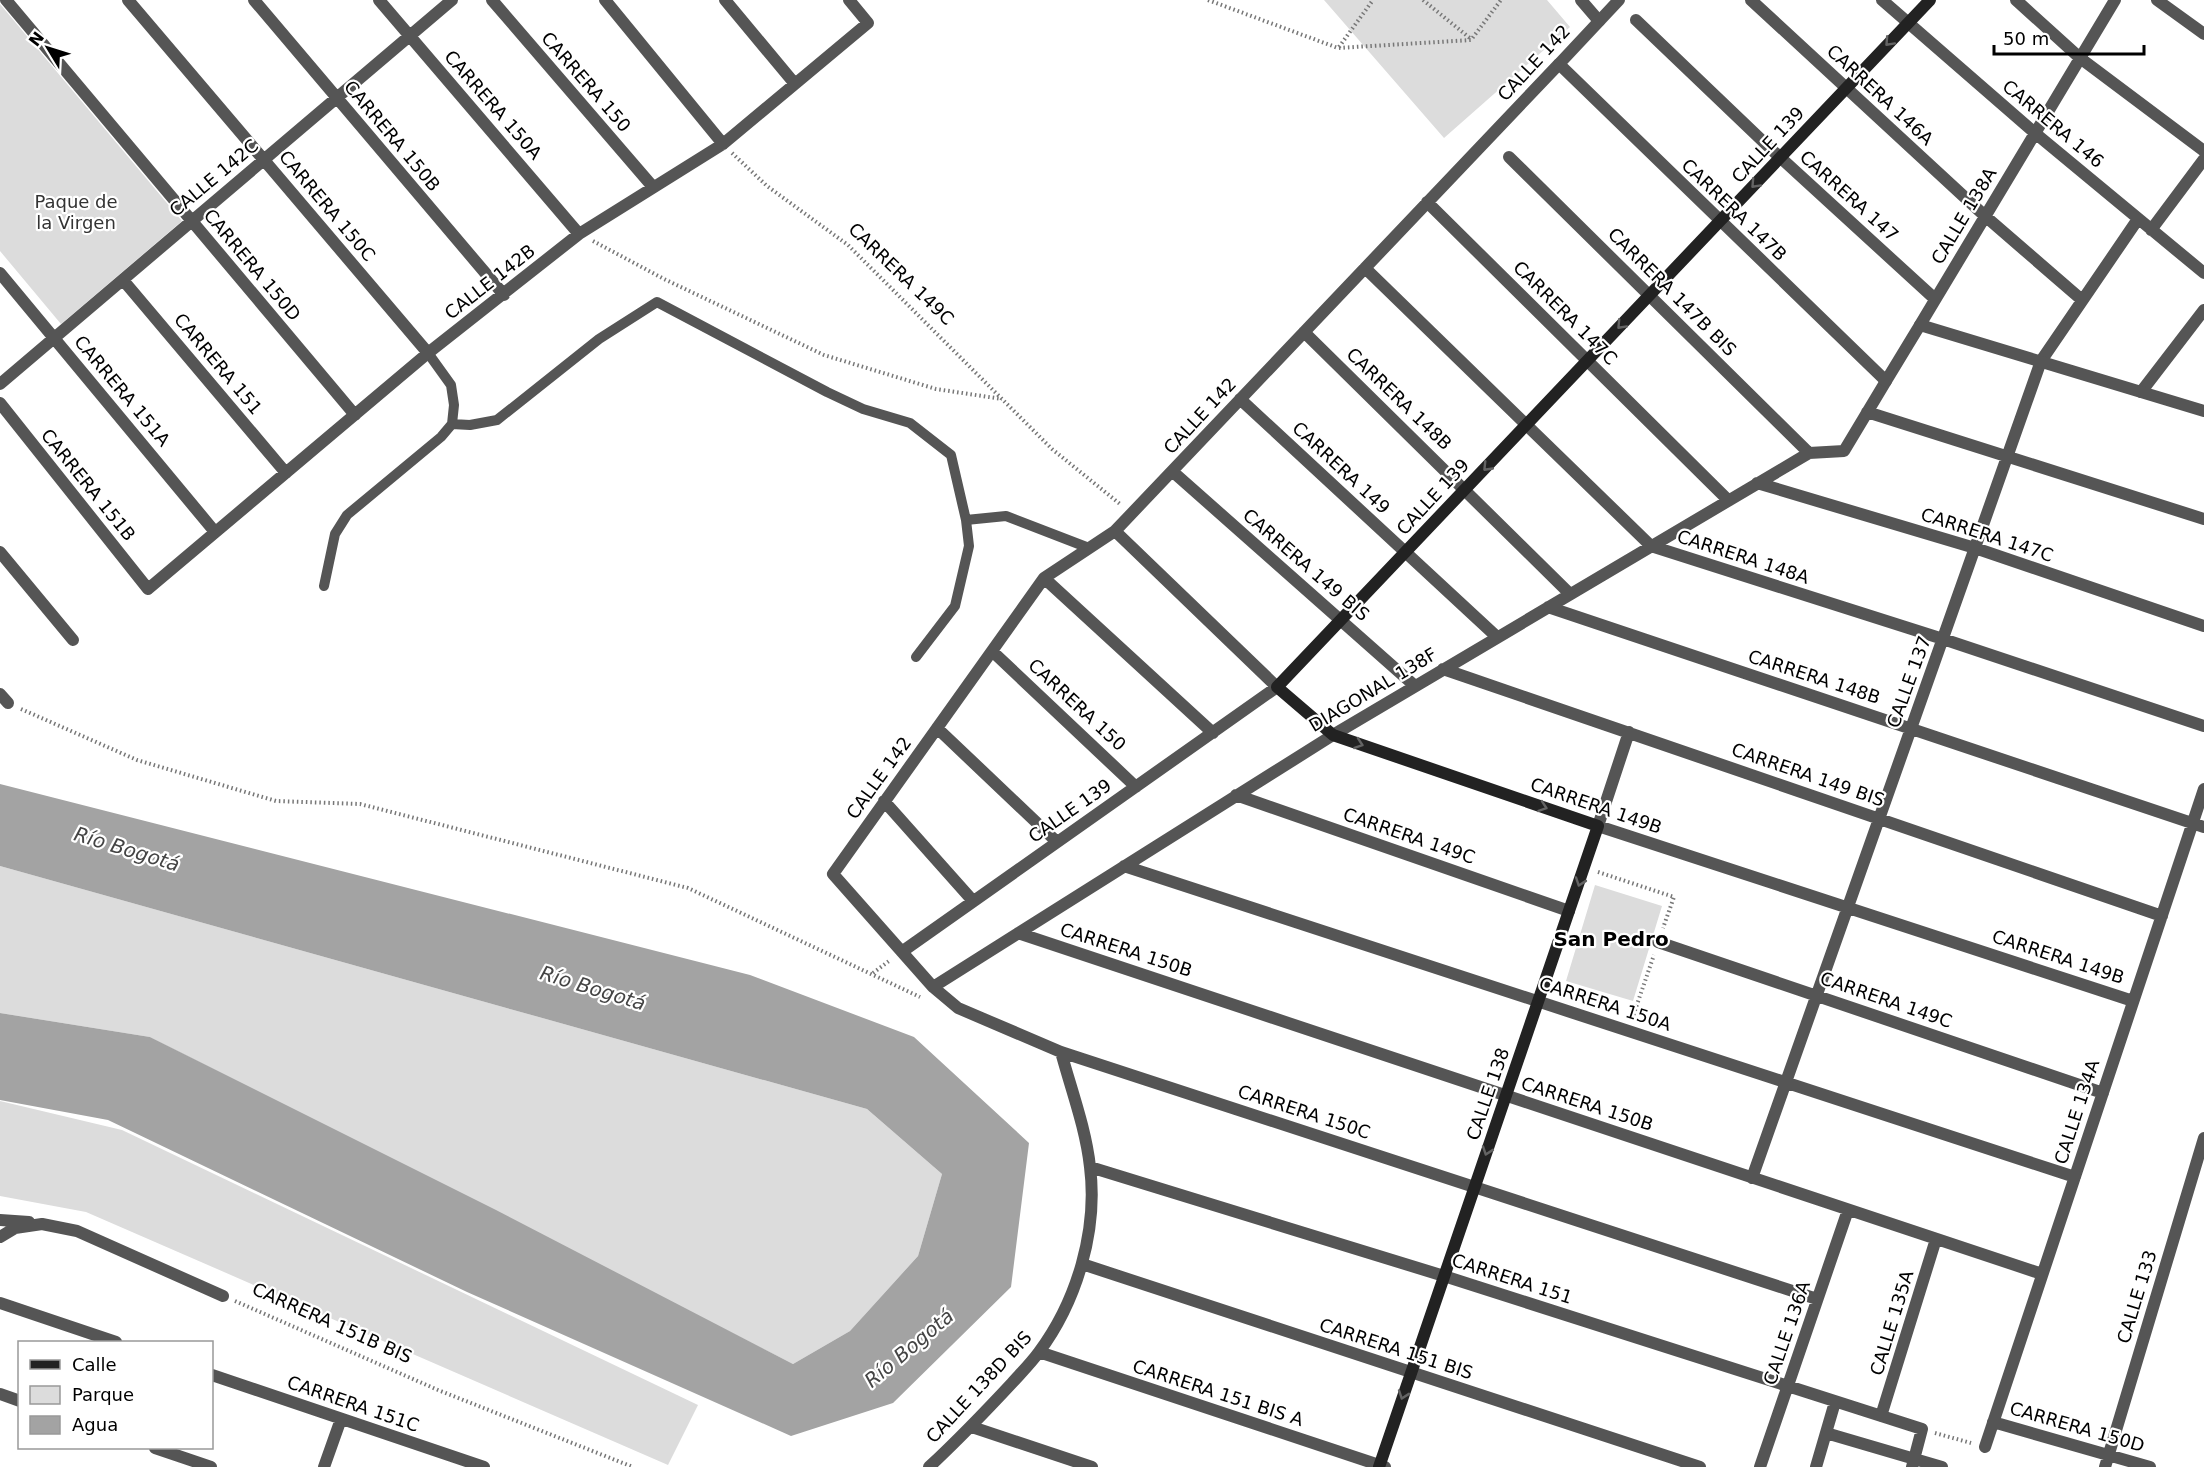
<svg xmlns="http://www.w3.org/2000/svg" width="2204" height="1467" viewBox="0 0 2204 1467" font-family="'DejaVu Sans',sans-serif">
  <style>
    .green { fill: #dcdcdc }
    .water { fill: #a3a3a3 }
    .lines { fill: none; stroke-linecap: round; stroke-linejoin: round }
    .path { stroke: #777; stroke-width: 4; stroke-dasharray: 1.5 3; stroke-linecap: butt }
    .service { stroke: #555; stroke-width: 10 }
    .minor { stroke: #555; stroke-width: 12 }
    .tertiary { stroke: #555; stroke-width: 12 }
    .secondary { stroke: #222; stroke-width: 12 }
    .oneway { stroke: #646464 }
    .labels { text-anchor: middle; stroke-width: 4.5; stroke-linejoin: round; paint-order: stroke }
    .street-label { font-size: 18px; fill: #000; stroke: #fff }
    .park-label { font-size: 18px; fill: #333; stroke: #fff }
    .water-label { font-size: 20px; font-style: italic; fill: #444; stroke: #fff }
    .neighbourhood-label { font-size: 20px; font-weight: bold; fill: #000; stroke: #fff }
  </style>
  <rect width="100%" height="100%" fill="#fff"/>
  <path class="green" d="M1324 0H1547L1570 27 1444 138Z
    M0 4 182 221 61 324 0 251Z
    M0 866 867 1109 942 1174 918 1256 850 1331 793 1364 150 1037 0 1013Z
    M1595 885 1662 906 1633 1001 1566 981Z
    M0 1101 122 1130 698 1405 668 1465 86 1212 0 1196Z"/>
  <path class="water" d="M0 784 750 975 914 1037 1029 1143 1011 1287 893 1403 791 1436 467 1292 108 1120 0 1100V1013L150 1037 496 1210 793 1364 850 1331 918 1256 942 1174 867 1109 0 866Z"/>
  <g class="lines">
    <path class="path" d="M1208 0 1338 48 1471 40 1501 0
      M1423 0 1471 39
      M1339 47 1373 0
      M732 153 767 186 848 245 1052 449 1120 504
      M593 241 664 279 824 355 936 389 1002 399
      M21 709 137 760 276 801 360 804 688 888 920 997
      M1598 872 1674 897 1663 928
      M873 973 889 961
      M1632 1019 1654 955
      M235 1301 438 1390 633 1467
      M1935 1433 1971 1443"/>
    <path class="service" d="M452 424 470 425 497 420 599 339 657 302 827 392 863 409 910 423 951 455 966 520 969 546 955 606 916 657
      M966 520 1006 516 1089 548
      M324 586 335 534 347 515 441 437 452 424 454 405 451 385 428 353"/>
    <path class="minor" d="M6 0 355 415
      M128 0 428 353
      M254 0 504 295
      M379 0 579 234
      M492 0 653 187
      M605 0 723 144
      M725 0 795 84
      M1581 0 1599 21
      M1751 0 1985 216 2082 300
      M1882 0 2035 133 2204 273
      M2016 0 2080 58 2204 151
      M2157 0 2204 34
      M1636 20 1772 150 1935 299
      M1559 64 1115 531 1044 578 833 874 933 987 958 1008 1061 1052 1817 1299
      M1509 157 1809 453
      M1427 202 1728 500
      M2151 230 2204 159
      M1365 268 1651 546 1943 639 2204 726
      M0 273 215 532
      M123 280 286 473
      M1920 325 2115 0
      M1304 332 1570 594
      M0 384 452 0
      M2141 392 2204 310
      M1240 399 1497 637
      M0 403 148 589 428 353 579 234 723 144 868 23 849 0
      M1867 412 2204 519
      M1172 471 1415 686
      M1757 483 1975 548 2204 626
      M0 552 73 640
      M1044 578 1213 733
      M1548 607 2204 827
      M992 651 1136 787
      M1443 669 2162 916
      M0 694 8 703
      M937 728 1057 842
      M1629 732 1598 826 2133 1001
      M1236 795 1569 911
      M884 801 973 901
      M1124 866 2075 1177
      M1018 933 2042 1274
      M1658 942 2103 1093
      M903 951 1277 687 1115 531
      M933 987 1333 735 1809 453 1844 451 1886 381
      M1090 1167 1444 1276 1922 1429 1912 1467
      M1752 1178 2041 361 2138 219
      M0 1220 29 1222
      M0 1237 15 1228 42 1224 77 1231 223 1296
      M1082 1264 1700 1467
      M0 1303 116 1342
      M1039 1352 1385 1467
      M212 1375 484 1467
      M0 1394 20 1401
      M1881 1416 1936 1239
      M1993 1422 2150 1467
      M972 1427 1092 1467
      M1826 1433 1942 1467
      M1985 1447 2204 789
      M155 1448 211 1467
      M324 1467 341 1419
      M929 1467C958 1440 985 1412 1012 1383 1021 1373 1031 1363 1039 1352 1077 1301 1098 1230 1090 1167 1086 1129 1071 1089 1061 1052
      M1760 1467 1848 1210
      M1816 1467 1835 1402
      M2105 1467 2204 1138"/>
    <path class="tertiary" d="M1619 0 1559 64 1886 381 1920 325 2204 411"/>
    <path class="secondary" d="M1379 1467 1598 826 1333 735 1277 687 1930 0"/>
  </g>
  <defs><path id="oneway-chevron" d="M-2-3.5L2.5 0L-2 3.5" fill="none" stroke-width="1.6" stroke-linecap="round" stroke-linejoin="round" transform="scale(1.5)"/></defs>
  <g class="oneway">
    <use href="#oneway-chevron" transform="translate(1889 42) rotate(133)"/>
    <use href="#oneway-chevron" transform="translate(1755 184) rotate(133)"/>
    <use href="#oneway-chevron" transform="translate(1621 325) rotate(133)"/>
    <use href="#oneway-chevron" transform="translate(1487 467) rotate(134)"/>
    <use href="#oneway-chevron" transform="translate(1359 744) rotate(19)"/>
    <use href="#oneway-chevron" transform="translate(1543 807) rotate(19)"/>
    <use href="#oneway-chevron" transform="translate(1580 882) rotate(109)"/>
    <use href="#oneway-chevron" transform="translate(1487 1151) rotate(109)"/>
    <use href="#oneway-chevron" transform="translate(1403 1395) rotate(109)"/>
  </g>
  <g class="labels">
    <g class="street-label">
      <text transform="translate(1534 63) rotate(-47)" y="6">CALLE 142</text>
      <text transform="translate(586 82) rotate(49)" y="6">CARRERA 150</text>
      <text transform="translate(1880 95) rotate(43)" y="6">CARRERA 146A</text>
      <text transform="translate(493 105) rotate(49)" y="6">CARRERA 150A</text>
      <text transform="translate(2053 124) rotate(40)" y="6">CARRERA 146</text>
      <text transform="translate(392 136) rotate(50)" y="6">CARRERA 150B</text>
      <text transform="translate(1768 145) rotate(-47)" y="6">CALLE 139</text>
      <text transform="translate(214 178) rotate(-40)" y="6">CALLE 142C</text>
      <text transform="translate(1849 196) rotate(42)" y="6">CARRERA 147</text>
      <text transform="translate(327 206) rotate(50)" y="6">CARRERA 150C</text>
      <text transform="translate(1734 210) rotate(44)" y="6">CARRERA 147B</text>
      <text transform="translate(1964 216) rotate(-59)" y="6">CALLE 138A</text>
      <text transform="translate(252 265) rotate(50)" y="6">CARRERA 150D</text>
      <text transform="translate(901 274) rotate(44)" y="6">CARRERA 149C</text>
      <text transform="translate(490 282) rotate(-38)" y="6">CALLE 142B</text>
      <text transform="translate(1672 292) rotate(45)" y="6">CARRERA 147B BIS</text>
      <text transform="translate(1565 313) rotate(45)" y="6">CARRERA 147C</text>
      <text transform="translate(218 364) rotate(50)" y="6">CARRERA 151</text>
      <text transform="translate(122 391) rotate(50)" y="6">CARRERA 151A</text>
      <text transform="translate(1399 399) rotate(44)" y="6">CARRERA 148B</text>
      <text transform="translate(1200 416) rotate(-47)" y="6">CALLE 142</text>
      <text transform="translate(1341 468) rotate(43)" y="6">CARRERA 149</text>
      <text transform="translate(88 485) rotate(51)" y="6">CARRERA 151B</text>
      <text transform="translate(1433 497) rotate(-47)" y="6">CALLE 139</text>
      <text transform="translate(1987 535) rotate(18)" y="6">CARRERA 147C</text>
      <text transform="translate(1743 557) rotate(18)" y="6">CARRERA 148A</text>
      <text transform="translate(1306 565) rotate(41)" y="6">CARRERA 149 BIS</text>
      <text transform="translate(1814 677) rotate(18)" y="6">CARRERA 148B</text>
      <text transform="translate(1909 682) rotate(-70)" y="6">CALLE 137</text>
      <text transform="translate(1373 690) rotate(-31)" y="6">DIAGONAL 138F</text>
      <text transform="translate(1077 705) rotate(43)" y="6">CARRERA 150</text>
      <text transform="translate(1808 775) rotate(19)" y="6">CARRERA 149 BIS</text>
      <text transform="translate(879 778) rotate(-54)" y="6">CALLE 142</text>
      <text transform="translate(1596 806) rotate(19)" y="6">CARRERA 149B</text>
      <text transform="translate(1070 811) rotate(-35)" y="6">CALLE 139</text>
      <text transform="translate(1409 836) rotate(19)" y="6">CARRERA 149C</text>
      <text transform="translate(1126 950) rotate(18)" y="6">CARRERA 150B</text>
      <text transform="translate(2058 957) rotate(18)" y="6">CARRERA 149B</text>
      <text transform="translate(1886 1000) rotate(19)" y="6">CARRERA 149C</text>
      <text transform="translate(1605 1004) rotate(18)" y="6">CARRERA 150A</text>
      <text transform="translate(1488 1094) rotate(-71)" y="6">CALLE 138</text>
      <text transform="translate(1587 1104) rotate(18)" y="6">CARRERA 150B</text>
      <text transform="translate(1304 1112) rotate(18)" y="6">CARRERA 150C</text>
      <text transform="translate(2077 1112) rotate(-72)" y="6">CALLE 134A</text>
      <text transform="translate(1512 1279) rotate(18)" y="6">CARRERA 151</text>
      <text transform="translate(2137 1297) rotate(-73)" y="6">CALLE 133</text>
      <text transform="translate(332 1323) rotate(24)" y="6">CARRERA 151B BIS</text>
      <text transform="translate(1892 1323) rotate(-73)" y="6">CALLE 135A</text>
      <text transform="translate(1787 1333) rotate(-71)" y="6">CALLE 136A</text>
      <text transform="translate(1396 1349) rotate(18)" y="6">CARRERA 151 BIS</text>
      <text transform="translate(979 1387) rotate(-47)" y="6">CALLE 138D BIS</text>
      <text transform="translate(1218 1393) rotate(18)" y="6">CARRERA 151 BIS A</text>
      <text transform="translate(353 1404) rotate(19)" y="6">CARRERA 151C</text>
      <text transform="translate(2077 1427) rotate(16)" y="6">CARRERA 150D</text>
    </g>
    <g class="park-label">
      <text x="76" y="208">Paque de<tspan x="76" dy="21">la Virgen</tspan></text>
    </g>
    <g class="water-label">
      <text transform="translate(127 849) rotate(17)" y="7">Río Bogotá</text>
      <text transform="translate(593 988) rotate(17)" y="7">Río Bogotá</text>
      <text transform="translate(909 1348) rotate(-40)" y="7">Río Bogotá</text>
    </g>
    <g class="neighbourhood-label">
      <text x="1611" y="946">San Pedro</text>
    </g>
  </g>
  <rect x="18" y="1341" width="195" height="108" fill="#ffffff" stroke="#999999" stroke-width="1.5"/>
  <rect x="30" y="1360" width="30" height="9" fill="#222222" stroke="#999999" stroke-width="1.5"/>
  <text x="72" y="1371" font-size="18" fill="#000000">Calle</text>
  <rect x="30" y="1386" width="30" height="18" fill="#dcdcdc" stroke="#999999" stroke-width="1.5"/>
  <text x="72" y="1401" font-size="18" fill="#000000">Parque</text>
  <rect x="30" y="1416" width="30" height="18" fill="#a3a3a3" stroke="#999999" stroke-width="1.5"/>
  <text x="72" y="1431" font-size="18" fill="#000000">Agua</text>
  <g transform="translate(48 48) rotate(308)" stroke="#ffffff" stroke-width="4.5" paint-order="stroke">
  <path d="M0-4.5L10 22L0 15L-10 22Z" fill="#000000"/>
  <text y="-9" font-size="16" font-weight="bold" text-anchor="middle" fill="#000000">N</text>
  </g>
  <path d="M1994 45v9h150v-9" fill="none" stroke="#000000" stroke-width="3"/>
  <text x="2003" y="45" font-size="18" fill="#000000" stroke="#ffffff" stroke-width="4.5" paint-order="stroke">50 m</text>
</svg>
